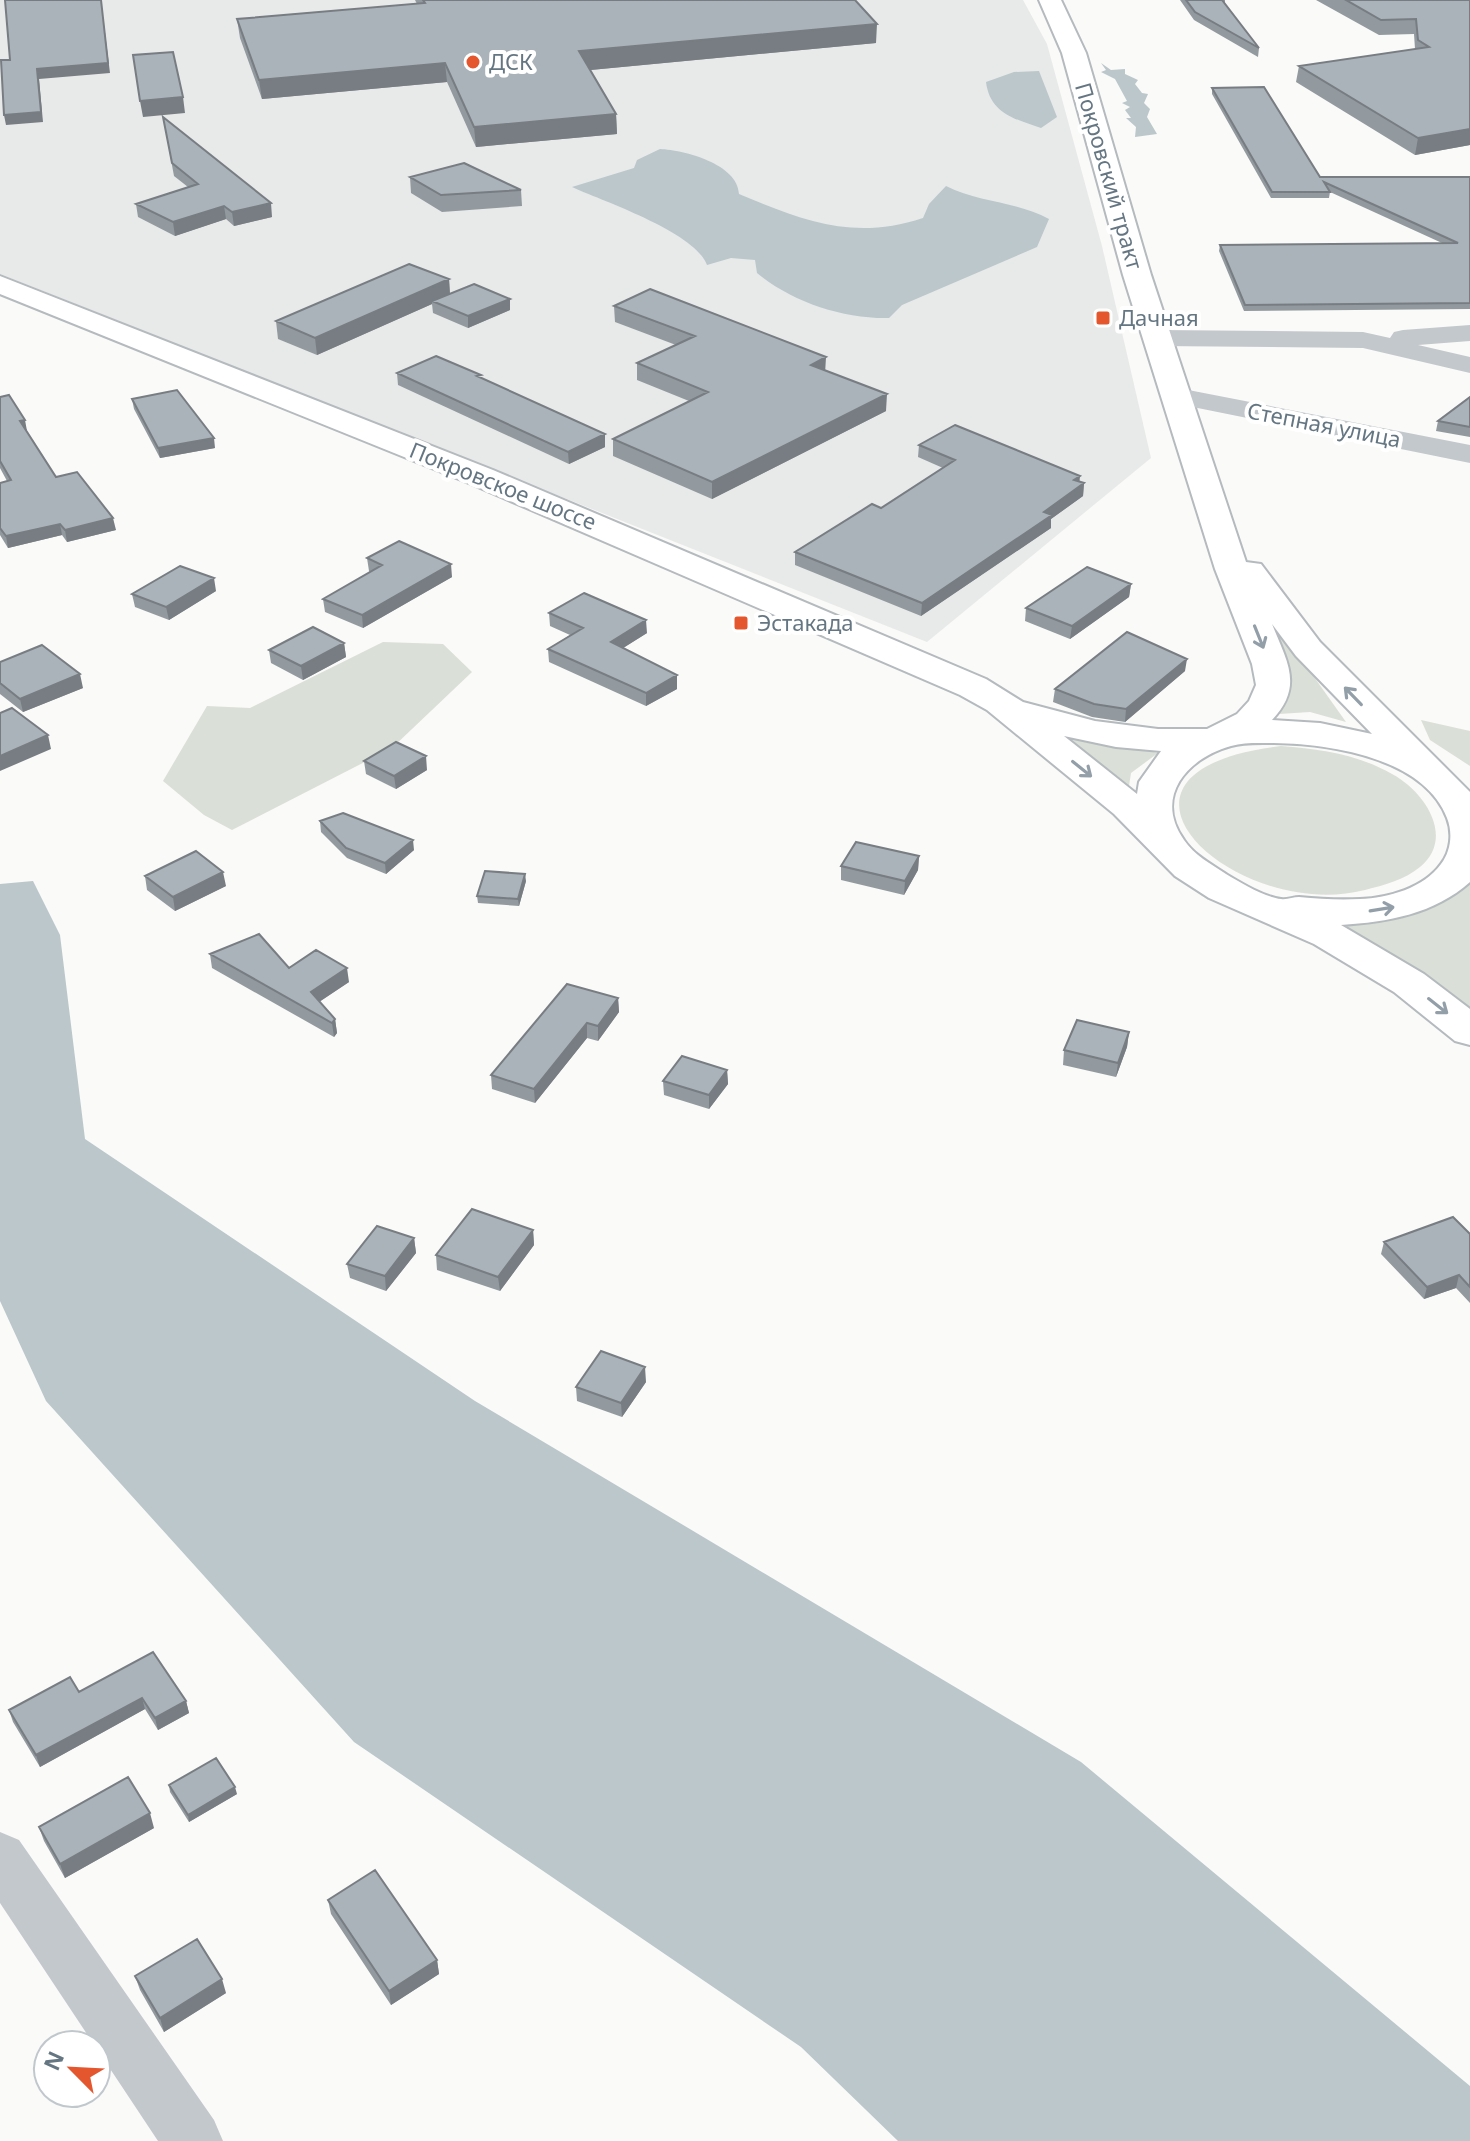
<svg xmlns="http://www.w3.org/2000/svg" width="1470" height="2141" viewBox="0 0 1470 2141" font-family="'Noto Sans',sans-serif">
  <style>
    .built { fill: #e8e9e9 }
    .green { fill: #dadfd7 }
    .water { fill: #bbc7cb }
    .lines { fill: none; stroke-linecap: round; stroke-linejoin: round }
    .major-casing { stroke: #b5babe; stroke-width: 4 }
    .minor { fill: #c3c8cc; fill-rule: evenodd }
    .major { fill: #fff; fill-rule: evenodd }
    .wall { fill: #929a9f }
    .shaded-wall { fill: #777d82 }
    .building { fill: #aab3b9; stroke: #777d82; stroke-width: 2 }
    .oneway { stroke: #939fa8 }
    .poi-dot { fill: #e4572e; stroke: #fff; stroke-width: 3 }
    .labels { text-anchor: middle; stroke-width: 8; stroke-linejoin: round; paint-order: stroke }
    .far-poi-label { font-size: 22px; fill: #657683; stroke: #fff; text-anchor: start }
    .far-street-label { font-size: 22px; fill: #657683; stroke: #fff }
  </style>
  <rect width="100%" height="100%" fill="#fafaf8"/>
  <path class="built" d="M0 0H1023L1047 44 1102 246 1151 458 927 642 0 274Z"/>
  <path class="green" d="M1270 615 1346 722 1310 712 1279 714Z
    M383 642 443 644 472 672 392 748 232 830 204 815 163 781 207 706 250 708Z
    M1421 720 1470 731V766L1430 740Z
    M1035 727 1158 753 1131 773 1127 799Z
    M1281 746C1320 749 1357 754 1392 774 1424 791 1456 837 1420 867 1404 880 1384 885 1365 890 1235 923 1068 771 1281 746Z
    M1470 875V1028L1309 924Z"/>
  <path class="water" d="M1101 63 1111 70 1125 69V74L1138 80 1135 84 1142 93 1148 94 1144 103 1150 109 1147 117 1157 134 1135 137 1136 127 1126 118H1131L1125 110 1130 107 1122 103 1127 101 1115 79 1101 72 1106 70Z
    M1039 71 1057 117 1041 128C1014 119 990 113 986 82L1014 72Z
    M660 149C684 150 738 164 739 194 803 221 854 241 923 218L929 204 946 186C979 203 1017 201 1049 219L1037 247 902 305 889 318C843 319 792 302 757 273L755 260 731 258 707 265C695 232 605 202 572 187L634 168 637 160Z
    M33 881 60 935 85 1139 475 1401 1081 1762 1470 2086V2141H898L801 2047 354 1742 46 1401 0 1301V884Z"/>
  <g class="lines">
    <g class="major-casing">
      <path id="major" d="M1039 0H1061L1086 53 1151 275 1246 562 1261 564 1320 642 1470 792V882C1434 914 1388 922 1341 925L1424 974 1470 1009V1045L1455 1041 1394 992 1314 944 1209 898 1175 876 1114 814 987 710 960 695 471 484 0 294V276L493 470 986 679 1023 702 1095 721 1158 729H1207L1237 714 1249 701 1256 685 1252 664 1215 569 1123 275 1062 53ZM1272 624 1296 656 1372 734 1320 723 1272 720C1304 686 1287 662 1272 624ZM1064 736 1116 747 1161 751 1139 782 1137 794ZM1274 743C1331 744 1424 758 1447 818 1453 833 1451 851 1441 864 1424 888 1388 898 1360 899 1339 900 1320 899 1299 897 1293 897 1287 900 1281 899 1264 897 1241 883 1226 874 1211 864 1194 855 1184 840 1153 796 1188 758 1231 746 1244 742 1260 743 1274 743Z"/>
    </g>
    <path class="minor" d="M1470 325V341L1418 345 1470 357V373L1363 348 1157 346 1148 344 1144 338 1148 332 1157 330 1363 332 1390 338 1394 332 1403 330Z
      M1178 388 1470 445V463L1168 402 1164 396 1168 390Z
      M0 1832 19 1840 214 2120 223 2141H158L0 1903Z"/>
    <use href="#major" class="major"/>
  </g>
  <path class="wall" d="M415 0H855L876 43 590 70 616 114 617 134 476 147 447 82 262 99 240 38 237 19 417 4Z
    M1180 0H1225V4L1259 48 1258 57 1194 20Z
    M1316 0H1470V145L1415 155 1296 82 1299 66 1415 49 1414 34 1379 35Z
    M1212 88 1320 177H1470V309L1244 311 1219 251 1220 245 1442 243 1330 192 1329 198H1271L1212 94Z
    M163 117 272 217 234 226 226 219 175 236 138 217 136 204 188 187 174 176Z
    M410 177 521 190 522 206 442 212 411 193Z
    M449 279 450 294 510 299V310L468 328 433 313 432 304 317 355 278 339 276 321Z
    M614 306 825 370 886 411 712 499 613 456V439L689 401 637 380V363L676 345 615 322Z
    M397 373 481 378 605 434V447L569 464 398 385Z
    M0 397 27 431 56 477 116 530 67 542 62 535 8 548 0 535V483L7 481 0 468Z
    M1470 397V437L1436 431 1438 421Z
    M132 399 215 448 160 458 134 409Z
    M919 445 1080 482 1084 483 1083 496 1051 519V528L921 616 795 565V552L881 508 943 468 918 457Z
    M367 558 452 577 363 628 325 612 323 599 370 572 369 571Z
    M1131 584 1129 597 1070 639 1025 621 1026 608Z
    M216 591 169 620 135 607 132 594Z
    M549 613 647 633 623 648 677 689 646 706 549 662 548 649 570 635 550 626Z
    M344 643 346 657 303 680 271 663 269 650Z
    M0 662 83 688 23 712 0 694Z
    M1185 671 1125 722 1092 717 1053 702 1055 689Z
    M364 761 427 770 396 789 366 774Z
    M320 821 414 850 386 874 347 858 321 832Z
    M919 856 918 870 904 895 841 880V866Z
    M145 876 226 886 175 911 147 890Z
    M526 881 519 906 478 903 477 896Z
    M210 954 289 968 349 982 319 1002 335 1019 337 1033 334 1037 212 968Z
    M618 998 619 1012 598 1041 587 1038 535 1103 492 1089 491 1075Z
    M1129 1032 1127 1047 1116 1077 1063 1065 1064 1050Z
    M727 1070 728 1084 709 1109 664 1095 663 1081Z
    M533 1230 534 1245 500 1291 437 1270 436 1255Z
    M1470 1234V1303L1456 1288 1424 1299 1381 1254 1384 1242Z
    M414 1238 416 1253 386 1291 350 1278 347 1264Z
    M646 1382 622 1417 577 1401 576 1387Z
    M79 1692 186 1701 189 1713 158 1730 145 1709 40 1767 13 1722 9 1710Z
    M169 1785 237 1794 189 1822 170 1792Z
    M39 1827 154 1828 65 1878 44 1841Z
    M328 1900 437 1960 439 1974 391 2005 331 1914Z
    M135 1976 226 1993 164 2032 140 1990Z"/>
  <path class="shaded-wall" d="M101 0 110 73 39 79 43 122 6 125 4 115 37 69Z
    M877 24 876 43 580 71 579 51Z
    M445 63 447 82 262 99 259 80Z
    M183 97 185 113 143 117 140 101Z
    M616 114 617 134 476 147 474 127Z
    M1470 129V145L1415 155 1418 138Z
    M271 203 272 217 234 226 232 212Z
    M224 206 226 219 175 236 173 222Z
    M449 279 450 296 432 301V304L317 355 315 338Z
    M510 299V310L468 328V316Z
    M826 357 825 374 811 365Z
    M887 394 886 411 712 499V482Z
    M25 420 27 431 22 432 20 421Z
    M605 434V447L569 464 568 452Z
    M214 438 215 448 160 458 158 448Z
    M1080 476 1079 487 1084 483 1083 496 1051 519V528L921 616 922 603 1044 512 1074 480Z
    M113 518 116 530 67 542 65 530Z
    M60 524 62 535 8 548 6 536Z
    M451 564 452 577 363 628 362 615Z
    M214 578 216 591 169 620 166 607Z
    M1131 584 1129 597 1070 639 1072 626Z
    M646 620 647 633 612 655 611 642Z
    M344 643 346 657 303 680 301 666Z
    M1187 659 1185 671 1125 722 1126 709Z
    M80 674 83 688 23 712 20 699Z
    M677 675V689L646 706V693Z
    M48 735 51 749 0 771V756Z
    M426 756 427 770 396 789 394 776Z
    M413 840 414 850 386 874 385 863Z
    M919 856 918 870 904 895 905 881Z
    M223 872 226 886 175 911 173 897Z
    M525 874 526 881 519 906 518 899Z
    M347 968 349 982 313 1006 311 992Z
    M618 998 619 1012 598 1041V1026Z
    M335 1019 337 1033 334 1037 332 1023Z
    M587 1023V1038L535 1103 534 1089Z
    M1129 1032 1127 1047 1116 1077 1118 1063Z
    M727 1070 728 1084 709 1109V1095Z
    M533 1230 534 1245 500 1291 498 1277Z
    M414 1238 416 1253 386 1291 385 1276Z
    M1459 1275 1456 1288 1424 1299 1427 1287Z
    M645 1367 646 1382 622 1417 621 1403Z
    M142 1698 145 1709 40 1767 36 1755Z
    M186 1701 189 1713 158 1730 155 1718Z
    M235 1787 237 1794 189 1822 188 1815Z
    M150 1813 154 1828 65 1878 60 1864Z
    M437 1960 439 1974 391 2005 389 1991Z
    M222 1979 226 1993 164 2032 160 2018Z"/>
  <path class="building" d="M5 0H101L108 63 37 69 41 112 4 115 1 60H10Z
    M423 0H855L877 24 579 51 616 114 474 127 445 63 259 80 237 19 425 3Z
    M1186 0H1222L1259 48 1195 12Z
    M1346 0H1470V129L1418 138 1299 66 1429 47 1418 40 1416 19 1381 20Z
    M173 52 183 97 140 101 133 55Z
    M1264 87 1320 177H1470V303L1245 305 1220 245 1458 243 1324 182 1330 192H1272L1212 88Z
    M163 117 271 203 232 212 224 206 173 222 136 204 198 184 172 163Z
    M464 163 521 190 441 195 410 177Z
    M409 264 449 279 315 338 276 321Z
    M474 284 510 299 468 316 432 301Z
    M650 289 826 357 811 365 887 394 712 482 613 439 708 392 637 363 695 336 614 306Z
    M436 356 481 375 477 376 605 434 568 452 397 373Z
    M177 390 214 438 158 448 132 399Z
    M9 395 25 420 20 421 56 477 77 472 113 518 65 530 60 524 6 536 0 528V483L11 480 0 461V397Z
    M1470 397V427L1438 421Z
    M955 425 1080 476 1074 480 1084 483 1044 512 1052 515 922 603 795 552 872 504 881 508 955 460 919 445Z
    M399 541 451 564 362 615 323 599 382 565 367 558Z
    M180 566 214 578 166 607 132 594Z
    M1087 567 1131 584 1072 626 1026 608Z
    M584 593 646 620 611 642 677 675 646 693 548 649 583 628 549 613Z
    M313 627 344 643 301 666 269 650Z
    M1127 632 1187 659 1126 709 1094 704 1055 689Z
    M42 645 80 674 20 699 0 683V662Z
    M12 708 48 735 0 756V713Z
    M396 742 426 756 394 776 364 761Z
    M343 813 413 840 385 863 346 848 320 821Z
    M856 842 919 856 905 881 841 866Z
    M196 851 223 872 173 897 145 876Z
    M485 871 525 874 518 899 477 896Z
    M259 934 289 968 316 950 347 968 311 992 335 1019 332 1023 210 954Z
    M567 984 618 998 598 1026 587 1023 534 1089 491 1075Z
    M1077 1020 1129 1032 1118 1063 1064 1050Z
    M682 1056 727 1070 709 1095 663 1081Z
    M472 1209 533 1230 498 1277 436 1255Z
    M1453 1217 1470 1234V1287L1459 1275 1427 1287 1384 1242Z
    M377 1226 414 1238 385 1276 347 1264Z
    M601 1351 645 1367 621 1403 576 1387Z
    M153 1652 186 1701 155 1718 142 1698 36 1755 9 1710 70 1677 79 1692Z
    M216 1758 235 1787 188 1815 169 1785Z
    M128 1777 150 1813 60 1864 39 1827Z
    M375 1870 437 1960 389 1991 328 1900Z
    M197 1939 222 1979 160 2018 135 1976Z"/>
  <defs><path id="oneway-shaft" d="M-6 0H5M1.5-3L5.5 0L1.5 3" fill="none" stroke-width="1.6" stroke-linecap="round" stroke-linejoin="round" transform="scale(2)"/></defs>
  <g class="oneway">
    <use href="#oneway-shaft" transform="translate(1259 637) rotate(68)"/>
    <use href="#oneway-shaft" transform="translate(1353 696) rotate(-134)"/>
    <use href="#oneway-shaft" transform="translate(1082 769) rotate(39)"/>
    <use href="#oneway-shaft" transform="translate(1382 909) rotate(-9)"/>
    <use href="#oneway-shaft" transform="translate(1438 1006) rotate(38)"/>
  </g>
  <g class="poi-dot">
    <circle cx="473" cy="62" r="8"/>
    <rect x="1095" y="310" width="16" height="16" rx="4"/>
    <rect x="733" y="615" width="16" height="16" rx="4"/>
  </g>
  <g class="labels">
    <g class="far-poi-label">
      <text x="489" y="70">ДСК</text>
      <text x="1119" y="326">Дачная</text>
      <text x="757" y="631">Эстакада</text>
    </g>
    <g class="far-street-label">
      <text transform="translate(1109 176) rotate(74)" y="8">Покровский тракт</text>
      <text transform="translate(1324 425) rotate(11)" y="8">Степная улица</text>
      <text transform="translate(503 486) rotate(22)" y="8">Покровское шоссе</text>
    </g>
  </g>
  <g transform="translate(72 2069) rotate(294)"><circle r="38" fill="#ffffff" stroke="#c1c8cd" stroke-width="2"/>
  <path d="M0-6L14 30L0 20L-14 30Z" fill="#e4572e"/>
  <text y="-12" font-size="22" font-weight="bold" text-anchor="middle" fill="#657683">N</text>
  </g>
</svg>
